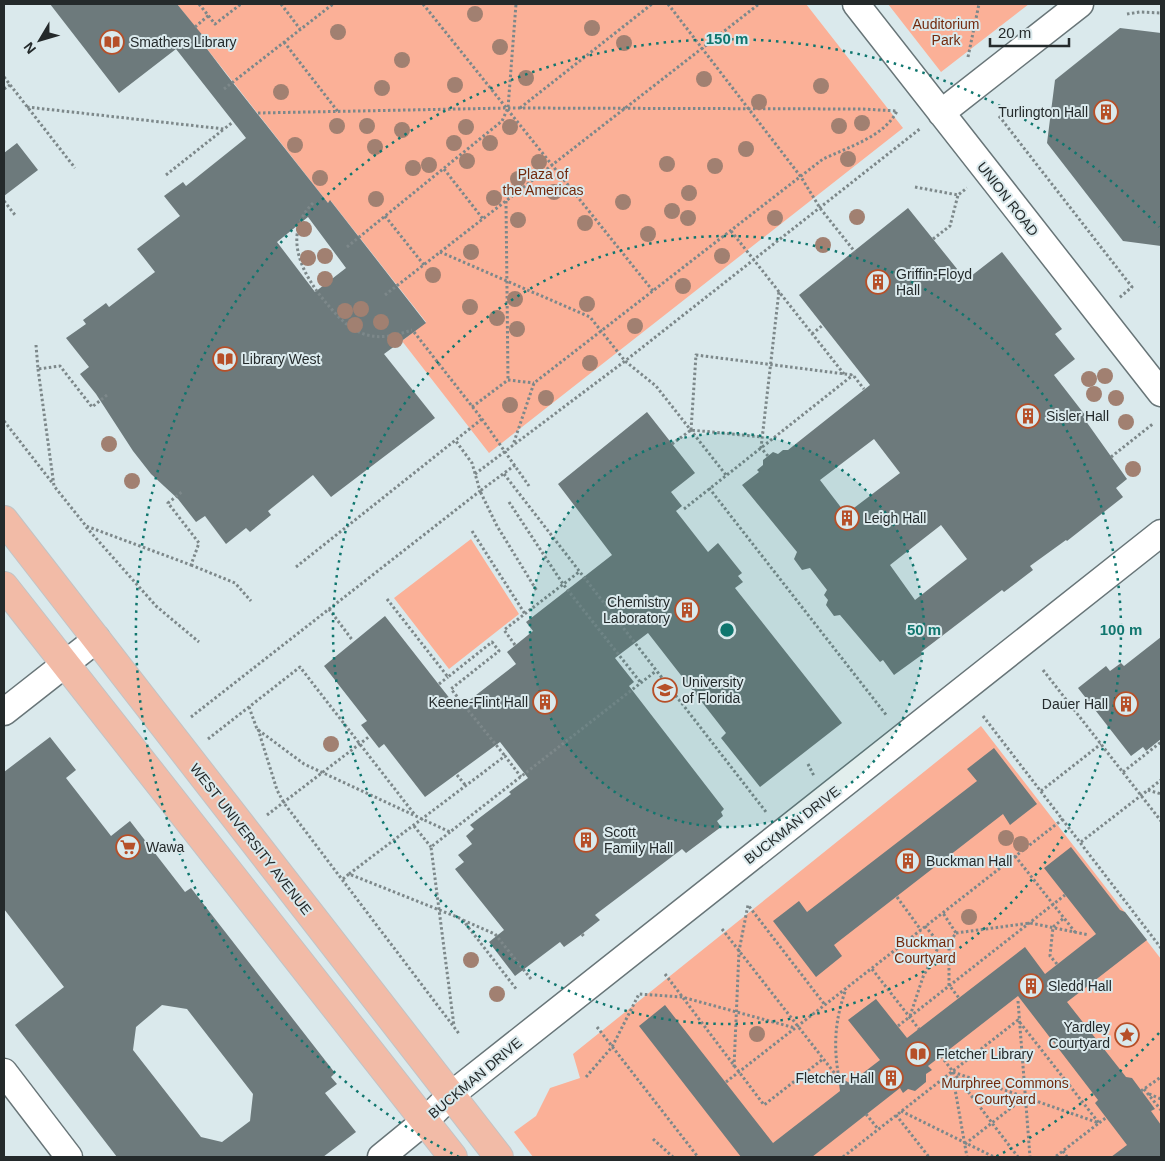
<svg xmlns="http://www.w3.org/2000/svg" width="1165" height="1161" viewBox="0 0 1165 1161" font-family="Arial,sans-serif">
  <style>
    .green { fill: #fbb097 }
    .building { fill: #6d7a7c; fill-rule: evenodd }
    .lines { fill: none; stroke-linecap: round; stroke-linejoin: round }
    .minor-casing { stroke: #687578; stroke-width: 29 }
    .primary-casing { stroke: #c2c3c4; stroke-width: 30 }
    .path { stroke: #7d888a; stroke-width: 3; stroke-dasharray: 2.5 2.5; stroke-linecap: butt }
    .minor { stroke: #fff; stroke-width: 26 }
    .primary { stroke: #f2bba7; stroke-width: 28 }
    .tree { fill: #a18071 }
    .ring { fill: none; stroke: #0f766e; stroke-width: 2.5; stroke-dasharray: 2.5 5 }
    .labels { text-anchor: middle; stroke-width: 4; stroke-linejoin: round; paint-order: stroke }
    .park-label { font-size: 14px; fill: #722a0d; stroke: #dae9ec }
    .poi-label { font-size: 14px; fill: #242a2b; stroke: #dae9ec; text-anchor: start }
    .street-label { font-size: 14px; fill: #242a2b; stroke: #dae9ec }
    .centre { fill: #0f766e; stroke: #dae9ec; stroke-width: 2.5 }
    .ring-label { font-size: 15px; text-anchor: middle; font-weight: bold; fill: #0f766e; stroke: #dae9ec; stroke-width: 4; stroke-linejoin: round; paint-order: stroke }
  </style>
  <rect width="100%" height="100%" fill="#dae9ec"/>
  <path class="green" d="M177 4H806L903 128 489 453 402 341 426 322 331 201 328 203 204 45 207 42Z
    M888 4H1029L941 72Z
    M471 539 519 614 449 669 394 598Z
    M981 726 1161 959V1157H533L514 1132 536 1116 550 1088 580 1078 573 1054Z"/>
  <path class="building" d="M50 4H177L208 42 204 45 226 74 328 203 330 200 426 323 384 354 435 418 331 497 313 475 268 511 271 515 250 532 246 528 226 544 205 516 196 522 178 499 151 474 133 451 96 394 80 374 89 367 66 338 86 324 83 320 106 303 109 307 155 272 137 249 180 216 164 196 183 182 186 186 246 138 176 49 119 93ZM308 217 346 268 315 292 277 242Z
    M1120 28 1161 33V246L1123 241 1047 143 1055 80Z
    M17 143 38 170 4 196V153Z
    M908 208 966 280 1002 252 1062 329 1055 334 1075 359 1054 375 1085 415 1083 417 1127 479 1116 488 1123 497 1067 541 1066 540 1030 566 1033 570 1004 592 1002 590 921 652 923 654 894 675 883 660 880 662 840 615 834 616 826 605 828 600 824 595 827 590 810 568 802 570 794 559 797 552 742 485 759 472 757 470 763 465V460L773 452 778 454 783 450H788L870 385 799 295ZM874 439 900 473 846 514 820 480ZM941 525 967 559 915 600 890 565Z
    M647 412 695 473 671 492 682 506 676 511 708 552 718 543 742 573 738 576 743 582 735 588 842 723 760 787 721 738 726 733 648 633 615 658 634 682 629 686 724 809 721 812 723 816 717 821 721 827 686 853 682 849 595 915 600 920 582 934 564 947 560 942 515 976 489 942 504 930 455 869 464 862 458 855 472 844 466 836 474 829 470 825 511 794 509 792 528 778 500 742 425 797 384 744 379 748 361 725 367 721 324 666 385 616 458 709 516 664 507 652 533 631 526 622 612 555 558 484Z
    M1161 637V739L1146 751 1143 747 1131 756 1078 688 1106 666 1110 671 1121 663 1124 666Z
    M50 737 76 770 66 778 111 836 130 821 185 892 191 888 335 1073 331 1077 337 1084 325 1093 356 1132 323 1157H117L15 1025 64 987 4 909V772ZM162 1005 187 1009 253 1094 250 1121 222 1142 201 1137 133 1050 136 1027Z
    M994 748 1037 804 1010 825 1003 814 834 945 842 956 816 977 773 921 799 901 807 912 977 781 967 769Z
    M1071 847 1120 910 1125 912 1147 940 1067 1002 1126 1077 1132 1078 1155 1109 1151 1111 1161 1125V1157H1111L1127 1145 1095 1103 1098 1100 1018 996 928 1066 932 1070 926 1074V1082L915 1091 908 1089 903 1093 900 1088 812 1157H741L639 1026 665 1005 773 1143 840 1091 838 1077 850 1083 880 1060 848 1020 876 999 907 1038 1025 947 1045 974 1096 934 1044 868Z"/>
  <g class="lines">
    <g class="minor-casing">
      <path id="minor" d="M856 4 1161 393
        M941 113 1080 4
        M4 712 97 639
        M4 1072 69 1157
        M381 1157 425 1121 451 1095 1161 533"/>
    </g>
    <g class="primary-casing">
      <path id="primary" d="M4 520 499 1157
        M4 586 453 1157"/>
    </g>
    <path class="path" d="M199 4 215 24 241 4
      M281 4 300 29
      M423 4 653 291
      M668 4 801 177 820 208 855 252
      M1127 14 1140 12 1161 13
      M195 27 209 15
      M284 42 339 113
      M968 57 979 4
      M4 77 75 168
      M4 89 10 85
      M224 89 333 4
      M27 107 224 129 233 122
      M520 108 652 4
      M258 113 508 108 863 109 897 111C884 137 848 147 823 159L534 383 513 445
      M999 116 1132 287 1119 298
      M444 169 483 219
      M166 175 224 129
      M915 187 958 195 967 188
      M4 201 15 215
      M506 201 508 380
      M313 203C281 235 302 275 328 305 339 318 350 330 367 335 382 339 397 335 412 330
      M385 216 424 265
      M731 231 844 374
      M933 239 950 226 958 195
      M347 247 502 121 508 108 516 4
      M440 252 590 317 625 361 656 386 726 475
      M385 295 759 4
      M414 332 482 419 529 486
      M812 334 823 325
      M36 345 38 369 60 366 92 407 107 395
      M38 369 54 486 86 526 191 565 199 543 168 503 183 491
      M472 407 508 380 534 383
      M4 421 54 485
      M691 430 696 355 853 375 864 389
      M672 444 691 430 762 437
      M768 456 761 448 779 291
      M1111 457 1154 423
      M515 465 480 491 497 526 537 591
      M475 474 625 361 921 128
      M504 474 766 812
      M709 488 887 716
      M509 502 563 584 641 683
      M684 509 853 375
      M86 527 156 606 199 642
      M472 531 525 614
      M191 565 235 583 251 601
      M296 567 482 419
      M387 599 448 677 492 642 499 651 451 689 505 756
      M329 609 353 641
      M515 645 504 630 579 572
      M1043 670 1161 821
      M439 684 448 677
      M249 707 257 729 304 764 450 832 656 671
      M983 716 1161 948
      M191 717 480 491 472 463 455 440
      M258 729 277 790 284 803 460 1035
      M208 739 300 667 415 815
      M808 764 814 776
      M1123 772 1161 742
      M457 775 466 786
      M1148 790 1161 794
      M1041 791 1101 744
      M267 815 370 736
      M414 826 431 847
      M450 832 431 847 454 1026
      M1081 842 1161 780
      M1015 856 1075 932
      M349 874 505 756 521 777
      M343 879 349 874 462 919 517 990
      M897 897 921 930
      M463 920 495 934 531 979
      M925 926 940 944 949 943 956 933 943 913
      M722 929 843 1084
      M956 933 1030 923 1089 935
      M582 934 585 938
      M949 943V985L959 998
      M1057 964 1050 956 1053 927 1064 918
      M872 969 919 1029
      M665 974 764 1105 823 1059
      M1018 1001 1030 1157
      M910 1016 923 977 940 944
      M898 1026 1065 895
      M597 1027 698 1157
      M941 1056 1018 1157
      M734 1067 739 951 748 905 825 1005
      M952 1072 967 1157
      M953 1072 1099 1123 1107 1117
      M586 1077 612 1047 639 994 682 997 795 1028
      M839 1078C833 1046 835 1019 846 989
      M726 1082 1063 819
      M1144 1089 1161 1110
      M1141 1091 1161 1077
      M1149 1094 1161 1099
      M901 1111 994 1157
      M866 1114 878 1129
      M896 1115 929 1157
      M653 1139 673 1157
      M965 1144 1025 1097
      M1063 1151 1067 1157
      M843 1157 1018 1020 1099 1123 1055 1157"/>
    <use href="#minor" class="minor"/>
    <use href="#primary" class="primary"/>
  </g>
  <g class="tree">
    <circle cx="475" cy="14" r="8"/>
    <circle cx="592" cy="28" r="8"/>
    <circle cx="338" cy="32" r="8"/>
    <circle cx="624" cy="43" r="8"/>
    <circle cx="500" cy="47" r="8"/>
    <circle cx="402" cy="60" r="8"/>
    <circle cx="526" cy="78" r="8"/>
    <circle cx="704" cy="79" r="8"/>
    <circle cx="455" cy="85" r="8"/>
    <circle cx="821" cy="86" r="8"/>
    <circle cx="382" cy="88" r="8"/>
    <circle cx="281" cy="92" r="8"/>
    <circle cx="759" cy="102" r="8"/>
    <circle cx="862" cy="123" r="8"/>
    <circle cx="337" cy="126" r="8"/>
    <circle cx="367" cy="126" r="8"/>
    <circle cx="839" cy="126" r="8"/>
    <circle cx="466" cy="127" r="8"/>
    <circle cx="510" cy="127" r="8"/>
    <circle cx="402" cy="130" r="8"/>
    <circle cx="454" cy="143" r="8"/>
    <circle cx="490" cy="143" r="8"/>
    <circle cx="295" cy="145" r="8"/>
    <circle cx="375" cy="147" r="8"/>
    <circle cx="746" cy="149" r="8"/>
    <circle cx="848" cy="159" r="8"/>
    <circle cx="467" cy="161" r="8"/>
    <circle cx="539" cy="162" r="8"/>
    <circle cx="667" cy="164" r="8"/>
    <circle cx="429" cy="165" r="8"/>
    <circle cx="715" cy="166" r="8"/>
    <circle cx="413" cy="168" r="8"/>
    <circle cx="320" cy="178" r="8"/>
    <circle cx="518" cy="179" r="8"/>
    <circle cx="554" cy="192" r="8"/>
    <circle cx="689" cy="193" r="8"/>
    <circle cx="494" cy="198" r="8"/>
    <circle cx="376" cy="199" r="8"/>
    <circle cx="623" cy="202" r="8"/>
    <circle cx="672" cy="211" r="8"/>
    <circle cx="857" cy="217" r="8"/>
    <circle cx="688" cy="218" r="8"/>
    <circle cx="775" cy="218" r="8"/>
    <circle cx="518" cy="220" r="8"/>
    <circle cx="585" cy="223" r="8"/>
    <circle cx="304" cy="229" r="8"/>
    <circle cx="648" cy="234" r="8"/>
    <circle cx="823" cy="245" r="8"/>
    <circle cx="471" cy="252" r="8"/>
    <circle cx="325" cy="256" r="8"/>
    <circle cx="722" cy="256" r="8"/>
    <circle cx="308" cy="258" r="8"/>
    <circle cx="433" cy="275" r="8"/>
    <circle cx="325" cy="279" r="8"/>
    <circle cx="683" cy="286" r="8"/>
    <circle cx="515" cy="299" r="8"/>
    <circle cx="587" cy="304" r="8"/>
    <circle cx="470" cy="307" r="8"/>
    <circle cx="361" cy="309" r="8"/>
    <circle cx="345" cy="311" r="8"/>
    <circle cx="497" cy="318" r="8"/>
    <circle cx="381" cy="322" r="8"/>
    <circle cx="355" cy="325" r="8"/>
    <circle cx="635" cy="326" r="8"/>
    <circle cx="517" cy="329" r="8"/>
    <circle cx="395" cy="340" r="8"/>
    <circle cx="590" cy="363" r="8"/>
    <circle cx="1105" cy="376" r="8"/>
    <circle cx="1089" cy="379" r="8"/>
    <circle cx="1094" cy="394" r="8"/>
    <circle cx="546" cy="398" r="8"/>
    <circle cx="1116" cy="398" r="8"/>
    <circle cx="510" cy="405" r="8"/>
    <circle cx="1126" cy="422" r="8"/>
    <circle cx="109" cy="444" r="8"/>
    <circle cx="1133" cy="469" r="8"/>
    <circle cx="132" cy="481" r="8"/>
    <circle cx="331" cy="744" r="8"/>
    <circle cx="1006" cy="838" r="8"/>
    <circle cx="1021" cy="844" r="8"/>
    <circle cx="969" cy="917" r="8"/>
    <circle cx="471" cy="960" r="8"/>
    <circle cx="497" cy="994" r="8"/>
    <circle cx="757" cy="1034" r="8"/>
  </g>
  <circle cx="727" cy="630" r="197" fill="#0f766e" fill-opacity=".12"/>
  <g class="ring">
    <circle cx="727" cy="630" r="197"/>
    <circle cx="727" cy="630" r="394"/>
    <path d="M1159 1033A591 591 0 0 1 995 1157M459 1157A591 591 0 1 1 1159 227"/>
  </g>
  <defs>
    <g id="library-ring" transform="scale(1.25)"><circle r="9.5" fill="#dae9ec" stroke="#b64f28" stroke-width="1.5"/><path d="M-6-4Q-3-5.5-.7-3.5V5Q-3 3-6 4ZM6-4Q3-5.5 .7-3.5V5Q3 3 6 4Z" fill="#b64f28"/></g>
    <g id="building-ring" transform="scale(1.25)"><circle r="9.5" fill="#dae9ec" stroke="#b64f28" stroke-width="1.5"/><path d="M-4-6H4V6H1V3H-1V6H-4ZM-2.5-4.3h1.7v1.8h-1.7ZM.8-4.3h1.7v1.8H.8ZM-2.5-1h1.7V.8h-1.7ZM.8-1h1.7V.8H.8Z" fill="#b64f28"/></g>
    <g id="university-ring" transform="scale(1.25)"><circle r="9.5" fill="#dae9ec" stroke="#b64f28" stroke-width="1.5"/><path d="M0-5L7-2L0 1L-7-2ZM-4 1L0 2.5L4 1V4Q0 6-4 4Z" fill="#b64f28"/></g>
    <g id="supermarket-ring" transform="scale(1.25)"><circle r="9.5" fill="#dae9ec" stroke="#b64f28" stroke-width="1.5"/><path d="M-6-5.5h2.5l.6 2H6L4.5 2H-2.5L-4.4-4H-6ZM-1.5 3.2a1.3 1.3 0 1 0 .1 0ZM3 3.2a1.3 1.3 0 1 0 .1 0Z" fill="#b64f28"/></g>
    <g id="sight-ring" transform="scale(1.25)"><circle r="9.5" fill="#dae9ec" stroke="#b64f28" stroke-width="1.5"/><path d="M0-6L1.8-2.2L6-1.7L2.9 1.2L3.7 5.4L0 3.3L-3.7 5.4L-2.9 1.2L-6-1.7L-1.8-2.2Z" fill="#b64f28"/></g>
  </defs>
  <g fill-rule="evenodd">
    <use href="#library-ring" x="112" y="42"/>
    <use href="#building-ring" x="1106" y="112"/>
    <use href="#building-ring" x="878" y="282"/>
    <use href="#library-ring" x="225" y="359"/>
    <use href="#building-ring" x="1028" y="416"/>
    <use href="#building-ring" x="847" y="518"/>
    <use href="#building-ring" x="687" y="610"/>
    <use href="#university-ring" x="665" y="690"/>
    <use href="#building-ring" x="545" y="702"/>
    <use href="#building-ring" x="1126" y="704"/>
    <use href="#building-ring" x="586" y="840"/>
    <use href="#supermarket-ring" x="128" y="847"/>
    <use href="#building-ring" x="908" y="861"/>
    <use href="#building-ring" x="1031" y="986"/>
    <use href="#sight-ring" x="1127" y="1035"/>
    <use href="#library-ring" x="918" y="1054"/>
    <use href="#building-ring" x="891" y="1078"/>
  </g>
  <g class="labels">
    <g class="park-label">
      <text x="946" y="29">Auditorium<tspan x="946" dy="16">Park</tspan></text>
      <text x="543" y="179">Plaza of<tspan x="543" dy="16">the Americas</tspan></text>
      <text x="925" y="947">Buckman<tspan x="925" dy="16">Courtyard</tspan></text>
      <text x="1005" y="1088">Murphree Commons<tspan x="1005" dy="16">Courtyard</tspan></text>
    </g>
    <g class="poi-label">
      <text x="130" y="47">Smathers Library</text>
      <text x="1088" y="117" text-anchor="end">Turlington Hall</text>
      <text x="896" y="279">Griffin-Floyd<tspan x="896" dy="16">Hall</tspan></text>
      <text x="242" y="364">Library West</text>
      <text x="1046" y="421">Sisler Hall</text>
      <text x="864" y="523">Leigh Hall</text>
      <text x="670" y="607" text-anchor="end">Chemistry<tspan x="670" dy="16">Laboratory</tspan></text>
      <text x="682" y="687">University<tspan x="682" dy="16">of Florida</tspan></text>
      <text x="528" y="707" text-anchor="end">Keene-Flint Hall</text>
      <text x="1108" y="709" text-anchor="end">Dauer Hall</text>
      <text x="604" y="837">Scott<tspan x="604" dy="16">Family Hall</tspan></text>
      <text x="146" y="852">Wawa</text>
      <text x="926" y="866">Buckman Hall</text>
      <text x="1048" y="991">Sledd Hall</text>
      <text x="1110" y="1032" text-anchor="end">Yardley<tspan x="1110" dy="16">Courtyard</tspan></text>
      <text x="936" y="1059">Fletcher Library</text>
      <text x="874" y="1083" text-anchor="end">Fletcher Hall</text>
    </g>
    <g class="street-label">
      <text transform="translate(1008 199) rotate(52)" y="5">UNION ROAD</text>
      <text transform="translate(792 825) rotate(-38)" y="5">BUCKMAN DRIVE</text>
      <text transform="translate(251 839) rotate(52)" y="5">WEST UNIVERSITY AVENUE</text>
      <text transform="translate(475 1078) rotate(-40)" y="5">BUCKMAN DRIVE</text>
    </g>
  </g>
  <circle cx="727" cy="630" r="8" class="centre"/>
  <g class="ring-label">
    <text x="727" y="44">150 m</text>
    <text x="924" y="635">50 m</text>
    <text x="1121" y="635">100 m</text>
  </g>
  <rect width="1165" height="1161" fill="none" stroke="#242a2b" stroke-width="10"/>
  <g transform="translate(40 40) rotate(232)" stroke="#dae9ec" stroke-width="4" paint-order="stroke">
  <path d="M0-4L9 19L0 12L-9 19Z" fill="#242a2b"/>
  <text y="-8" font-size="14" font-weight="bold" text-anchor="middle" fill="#242a2b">N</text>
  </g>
  <path d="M990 38v8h79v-8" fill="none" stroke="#242a2b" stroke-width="2.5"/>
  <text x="998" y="38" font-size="15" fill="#242a2b" stroke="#dae9ec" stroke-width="4" paint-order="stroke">20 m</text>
</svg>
